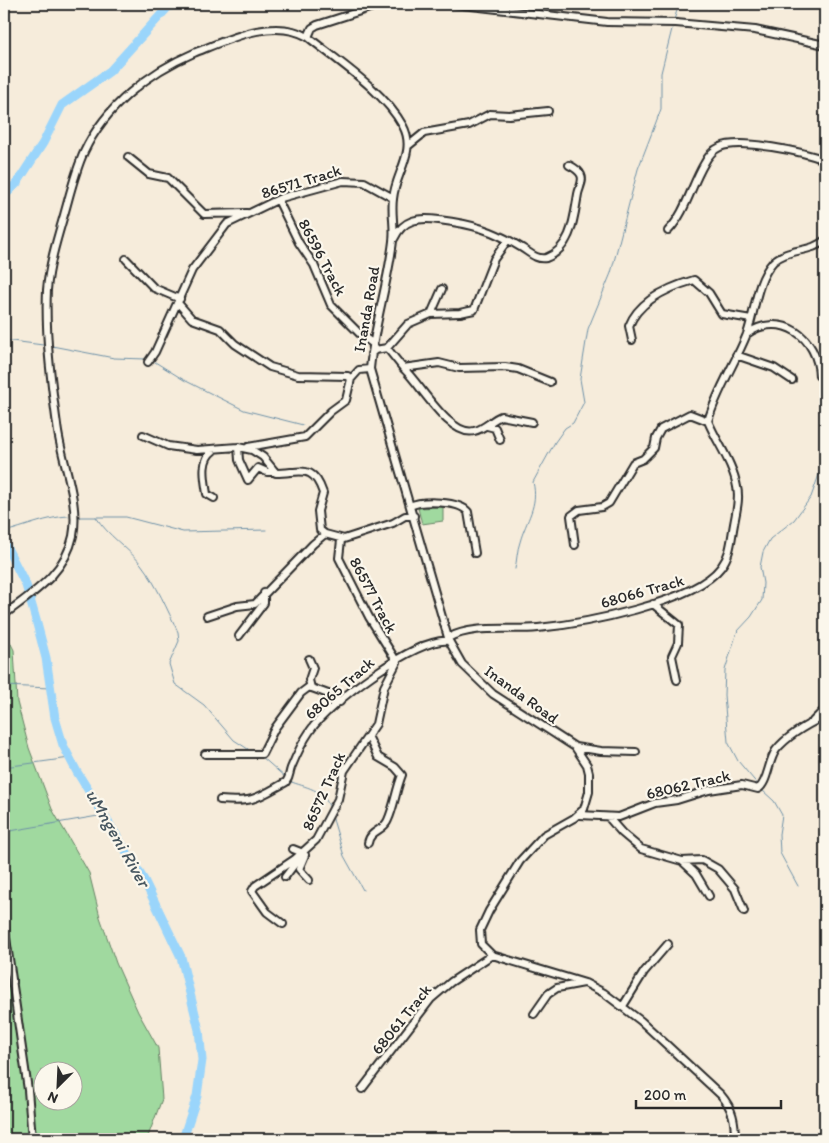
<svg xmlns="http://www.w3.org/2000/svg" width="829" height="1143" viewBox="0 0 829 1143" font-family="Itim,sans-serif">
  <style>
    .green { fill: #a0d99f; stroke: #668265; fill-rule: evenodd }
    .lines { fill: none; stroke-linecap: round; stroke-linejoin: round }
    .stream { stroke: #6e91a8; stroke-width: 1 }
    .river { stroke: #9ad5fb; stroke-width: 9 }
    .minor-casing { stroke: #2b2b2b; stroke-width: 10 }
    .minor { stroke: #fbf7ec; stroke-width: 6 }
    .labels { text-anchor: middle; stroke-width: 4.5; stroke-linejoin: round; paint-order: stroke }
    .street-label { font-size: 16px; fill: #2b2b2b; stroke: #fbf7ec }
    .water-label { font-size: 18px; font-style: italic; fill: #47565f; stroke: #fbf7ec }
  </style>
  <rect width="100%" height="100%" fill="#f6ecdb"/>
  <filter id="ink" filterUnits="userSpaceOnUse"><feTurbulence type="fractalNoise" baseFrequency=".02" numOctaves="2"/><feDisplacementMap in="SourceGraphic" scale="10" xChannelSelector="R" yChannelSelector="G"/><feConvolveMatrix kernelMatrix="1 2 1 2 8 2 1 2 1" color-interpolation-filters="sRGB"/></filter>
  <g filter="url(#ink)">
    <path class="green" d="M443 507V521L422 524 418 508Z
      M4 630 14 650 17 702 29 748 52 809 89 873 100 917 116 963 138 1012 158 1048 162 1099 147 1139H4ZM42 1070H72V1100H42Z"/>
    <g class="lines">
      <path class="stream" d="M674 20 679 4
        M4 340 43 345
        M52 346 114 358 146 359
        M155 362 184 380 244 410 303 425
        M79 517H126L183 532 266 530
        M96 517C108 536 127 547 141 564 157 585 167 609 178 632L179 641 169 664 175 684 204 705 234 740 251 751
        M4 532C25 527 47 517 68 516
        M515 569C517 560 517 550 520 542 526 520 539 506 533 482L555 442 565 428 573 423 584 402 580 379 588 329 611 273 638 169 661 109V73L672 29
        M4 686 50 688
        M261 756 286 778
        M4 767 70 758
        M289 781C306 788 324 788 330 809
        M759 786 738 761 728 742 724 695 725 670 737 632 751 617 762 600 763 583 760 567 763 552 770 539 794 520 811 497 825 458
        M762 790 774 801 782 815 779 834 780 853 798 886
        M332 816 344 856 363 890
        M4 832 104 815"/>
      <path class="river" d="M4 196 17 183 43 143 62 105 110 71 168 7 176 4
        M4 542 26 585 36 620 46 658 55 718 63 745 77 772 144 880 181 957 199 1030 202 1060 197 1096 183 1139"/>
      <g class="minor-casing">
        <path id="minor" d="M454 4 607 22 676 23 755 30 825 45
          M308 37 312 28 317 25 382 4
          M408 146 424 133 469 125 490 114 509 115 548 111
          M128 157 149 174 168 178 204 214 247 213
          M278 200 299 243 314 265 331 305 360 334 372 343
          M668 231C686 212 691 186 704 164 707 158 713 150 720 147 740 138 804 152 825 160
          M394 239C403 219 419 217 439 220 472 224 493 230 522 248 530 253 537 260 546 258 572 248 574 217 578 194 579 188 584 181 581 175 579 170 573 167 569 165
          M126 259 154 288 180 299
          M178 303 192 319 220 329 235 344 270 367 298 375 348 376 351 379 359 370 370 369
          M431 314 442 289
          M747 334C781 310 818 337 819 376
          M632 340 629 326C639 300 670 287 694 280L709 293 722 314 751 319
          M387 348 403 368 439 363 459 368 505 367 518 369 550 382
          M371 354 375 350 387 348 408 324 431 314 460 313 474 310 494 259 507 241
          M736 355 774 368 792 380
          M148 362 155 352 192 270 227 224 281 198 343 181 364 182 393 198
          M403 368C420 383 449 437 474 431 485 429 491 420 501 416L532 422
          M487 426 495 428 500 440
          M143 435 168 446 197 450 238 447 252 450 263 457 276 473C301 473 313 463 323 493L318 511 320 530 325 534 344 539 393 523 405 516H414
          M238 447 239 460 248 480 258 468 267 472H275
          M248 447 305 437 331 411 346 400 351 379
          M213 451C200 460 205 480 207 494L214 498
          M410 506C422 500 460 501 468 512L475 553
          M575 545 571 516 579 510 602 507 609 503 633 463 643 459 654 448 656 438 661 429 690 414 708 421
          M653 604 679 625 678 643 672 656 677 680
          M4 615C32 593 65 574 73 536 80 500 61 461 57 425 51 381 45 334 47 290 49 265 57 239 64 215 70 194 75 172 84 152 105 107 149 72 194 53 229 39 273 17 308 37 339 62 384 91 403 126 417 152 395 173 393 199 391 213 395 227 393 241 388 284 374 325 370 369L449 641 462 664 493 694 575 747 587 765 589 773V792L584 809 574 818 544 835 520 861 489 911 480 930 481 944 492 955 585 983 604 993 641 1021 721 1095C733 1109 735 1121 735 1139
          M207 616 237 606 255 604 313 544 325 534
          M239 636 264 603V593
          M448 638C474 624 509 631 538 628 582 624 694 603 721 567 731 554 731 540 734 524 736 512 740 499 737 487 733 463 717 443 708 421 717 390 735 364 747 334 755 312 756 281 773 262 787 248 811 253 825 240
          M309 659 313 668 309 680 311 688
          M813 721 825 709
          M368 736 378 757 395 767 402 775C396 790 394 807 388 820 384 831 370 830 368 843
          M575 747 601 751 636 752
          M205 754H262L275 728 301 693 309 687 331 695 340 702
          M220 800C254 803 257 798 286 782 290 777 289 773 291 768 296 756 303 741 310 731 328 704 417 636 449 641
          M580 815 619 817 655 803 677 800 709 790 742 785 758 789C768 783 768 761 776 750 788 735 808 724 825 716
          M608 817 622 833 641 849 682 861 702 860 718 869 735 889 744 911
          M305 855 299 869 309 880
          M682 861 696 874 709 896
          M285 877 303 853 293 849
          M4 924 28 1090 32 1139
          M283 924 267 912 252 891 255 886 295 859 316 840 338 799 344 771 376 724 384 687 397 662 369 617 339 558 341 540
          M623 1006 644 972 668 944
          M534 1014 548 994 557 988 584 983
          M362 1089 431 999 451 982 492 955"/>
      </g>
      <use href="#minor" class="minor"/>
    </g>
  </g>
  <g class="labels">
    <g class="street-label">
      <text transform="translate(301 181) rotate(-17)" y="6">86571 Track</text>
      <text transform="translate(323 257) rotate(62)" y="6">86596 Track</text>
      <text transform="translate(366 309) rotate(-80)" y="6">Inanda Road</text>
      <text transform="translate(642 591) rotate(-16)" y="6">68066 Track</text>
      <text transform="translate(374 595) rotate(62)" y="6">86577 Track</text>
      <text transform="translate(339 688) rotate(-41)" y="6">68065 Track</text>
      <text transform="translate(522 694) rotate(36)" y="6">Inanda Road</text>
      <text transform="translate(688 784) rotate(-13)" y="6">68062 Track</text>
      <text transform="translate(323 791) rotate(-66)" y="6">86572 Track</text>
      <text transform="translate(401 1019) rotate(-51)" y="6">68061 Track</text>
    </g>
    <g class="water-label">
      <text transform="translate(118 838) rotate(60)" y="6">uMngeni River</text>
    </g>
  </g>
  <rect width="829" height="1143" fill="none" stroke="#fbf7ec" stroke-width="20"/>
  <rect x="10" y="10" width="809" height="1123" fill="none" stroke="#2b2b2b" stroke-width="2" filter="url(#ink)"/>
  <g transform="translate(58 1086) rotate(204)"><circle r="24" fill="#fbf7ec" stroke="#a8a59f"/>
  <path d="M0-4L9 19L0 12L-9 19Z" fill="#2b2b2b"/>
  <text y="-8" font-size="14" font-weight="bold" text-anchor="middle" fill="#2b2b2b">N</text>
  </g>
  <path d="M636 1100v8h145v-8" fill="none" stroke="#2b2b2b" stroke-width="2.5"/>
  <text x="644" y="1100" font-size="15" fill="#2b2b2b" stroke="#fbf7ec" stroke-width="4" paint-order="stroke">200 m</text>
</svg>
